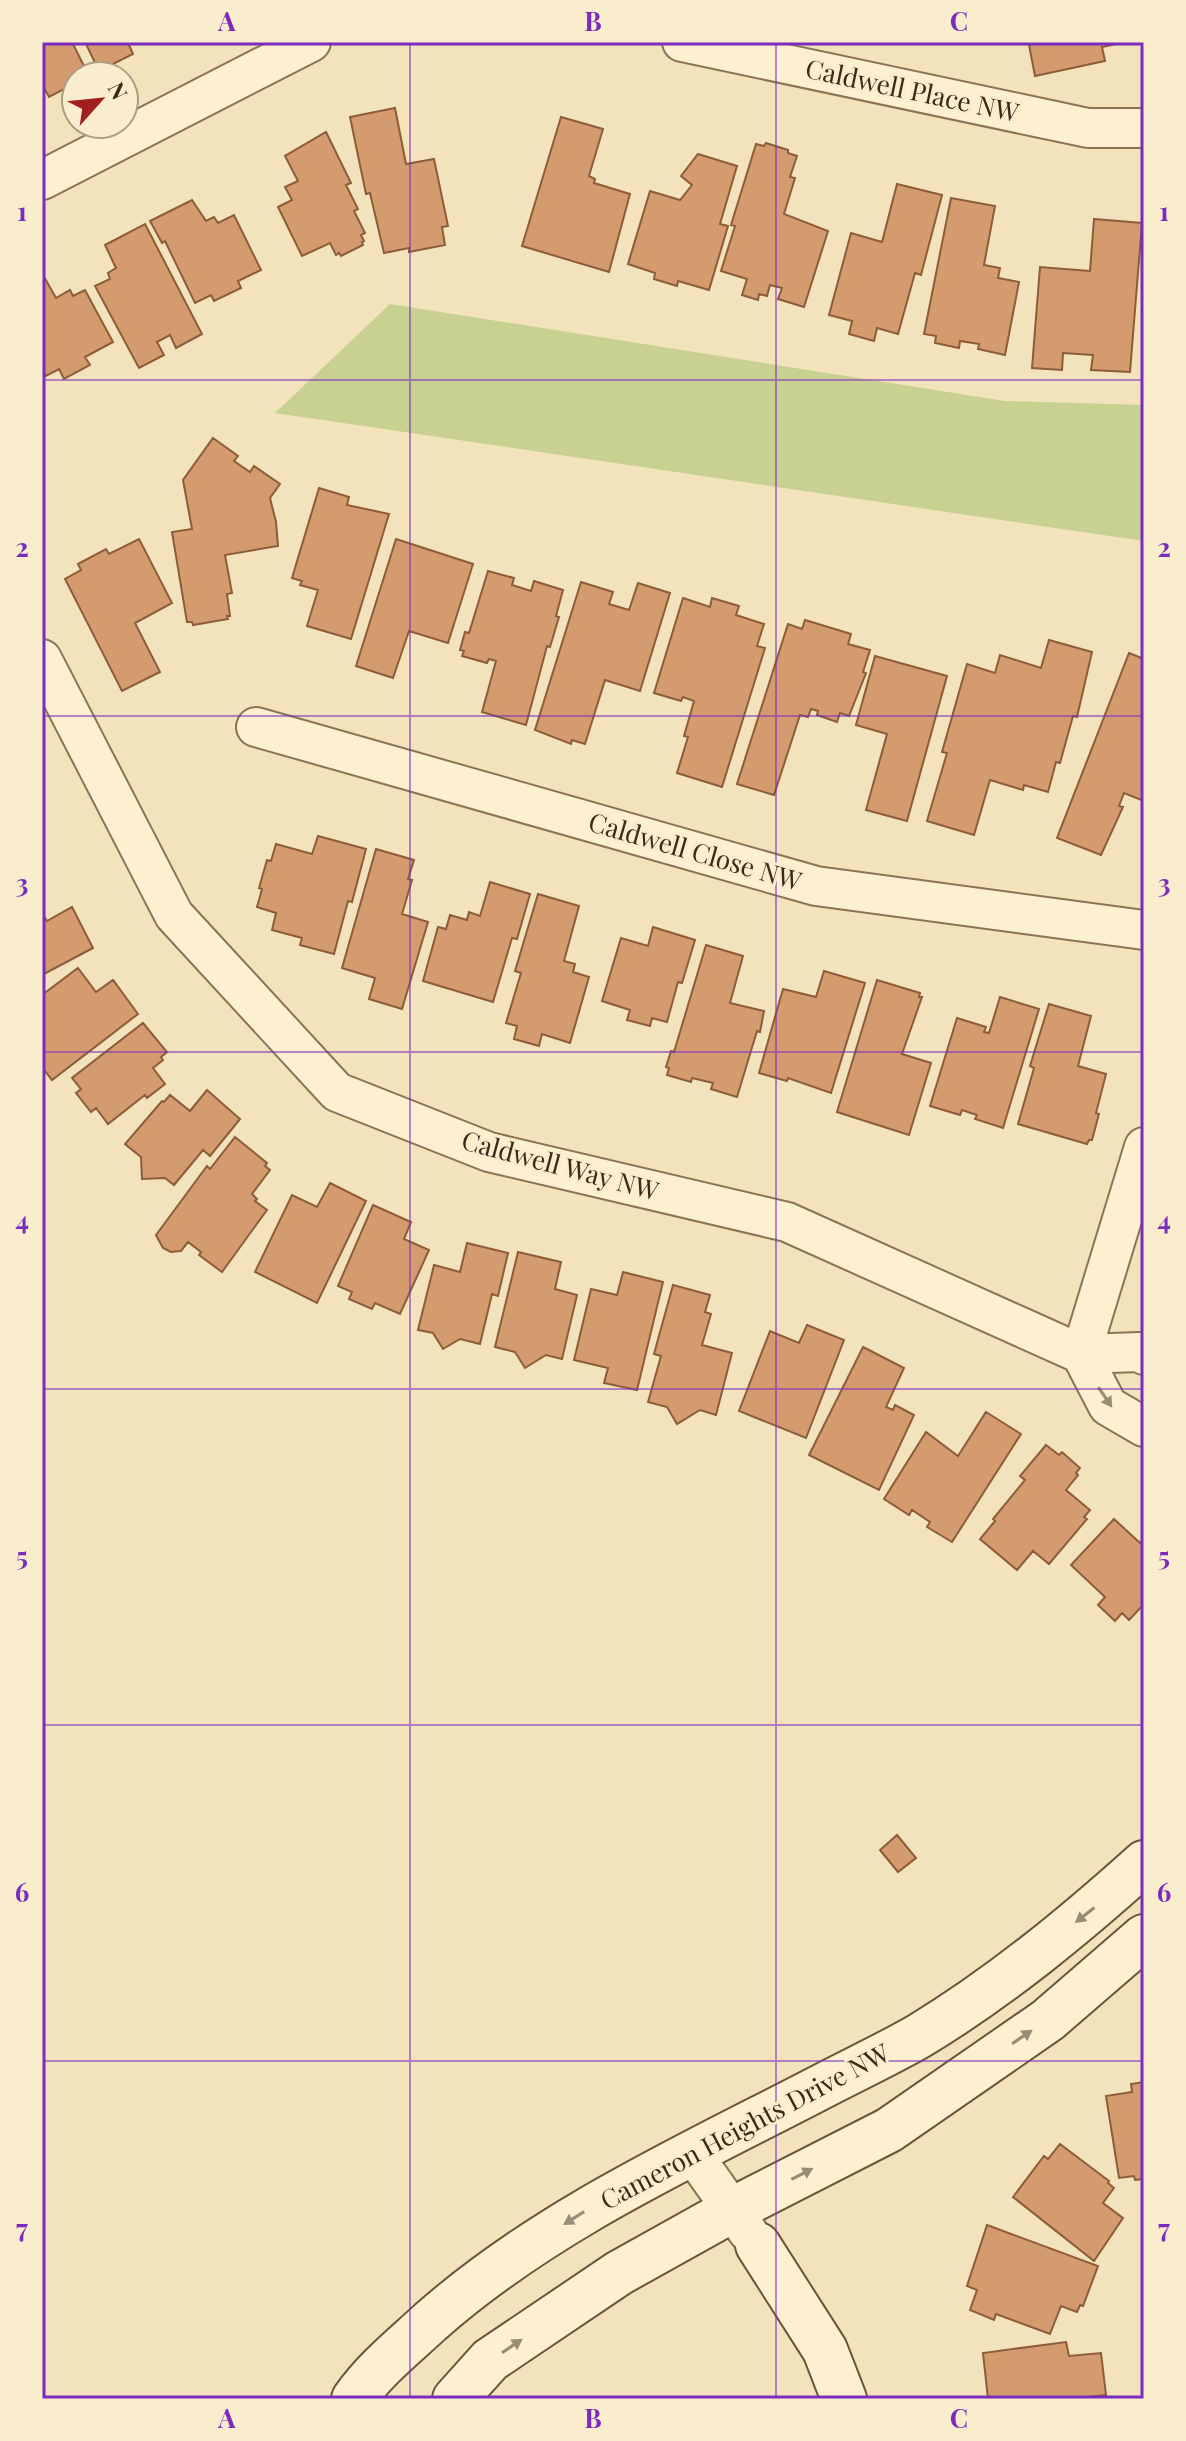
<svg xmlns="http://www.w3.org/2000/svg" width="1186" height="2441" viewBox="0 0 1186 2441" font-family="'Playfair Display',serif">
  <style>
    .green { fill: #c8d190 }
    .building { fill: #d49b6f; stroke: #8d5c38; stroke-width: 2 }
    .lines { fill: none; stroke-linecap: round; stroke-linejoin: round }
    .street-casing { stroke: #8c7354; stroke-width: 42 }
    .secondary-casing { stroke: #6d5438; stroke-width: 48 }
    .street { stroke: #fcf0d1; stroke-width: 38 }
    .secondary { stroke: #fcf0d1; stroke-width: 44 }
    .oneway { fill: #9a8d76 }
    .grid { fill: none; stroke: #7b2cbf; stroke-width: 2; stroke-opacity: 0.55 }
    .labels { text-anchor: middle; stroke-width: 6; stroke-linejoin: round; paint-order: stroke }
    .street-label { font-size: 26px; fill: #392a1b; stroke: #f9edcd }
    .neatline { fill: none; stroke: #7b2cbf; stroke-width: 3 }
    .grid-label { font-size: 26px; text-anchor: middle; font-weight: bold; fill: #7b2cbf }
  </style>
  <rect width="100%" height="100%" fill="#f2e3bd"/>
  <path class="green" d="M390 304 1005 401 1144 405V541L275 413Z"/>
  <path class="building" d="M42 42H72L89 76H76V83L49 97 42 84Z
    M85 42H131L129 45 133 54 99 71Z
    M1126 42 1102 47 1105 61 1035 76 1029 45 1036 42Z
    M395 108 406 164 434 159 448 226 442 227 445 245 409 252V248L384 253 370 193 366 194 350 117Z
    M561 117 603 129 589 176 595 179 594 183 630 194 609 272 522 246Z
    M326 132 351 183 346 185 358 209 354 211 365 233 361 235 364 241 362 242 363 245 341 256 339 253 336 255 330 243 302 256 278 207 292 200 285 187 298 181 285 156Z
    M766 143 788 150V153L797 156 790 177 795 178 784 214 828 231 804 307 778 299 782 288 770 285 767 296 759 294 758 300 742 295 747 279 721 271 735 226 731 225 756 144 764 146Z
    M698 154 737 166 720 224 728 226 709 290 678 281 677 286 654 279 655 273 628 264 650 191 680 200 692 185 681 176Z
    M897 184 942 195 921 275 915 273 898 334 877 328 874 341 849 334 852 321 829 315 851 233 882 242Z
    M951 198 995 206 984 265 1000 268 998 278 1019 282 1005 355 978 349 979 344 960 341 959 348 935 343 936 336 924 334Z
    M192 200 206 221 214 217 218 223 234 215 261 270 238 281 241 288 214 301 211 295 195 303 165 241 162 243 150 221Z
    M1094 219 1142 223 1130 372 1091 370 1093 355 1063 353 1062 370 1032 368 1040 267 1090 271Z
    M145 224 202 334 176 348 170 335 157 342 164 355 139 368 95 286 110 279 108 273 116 268 105 245Z
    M43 275 56 298 70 290 73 296 85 290 113 342 85 357 90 365 64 379 59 369 46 376 42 368Z
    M213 438 238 456 234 461 250 472 254 466 280 484 270 498 276 522 278 546 225 555 232 593 227 594 230 616H227L228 619 193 625 192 622H187L172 532 192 529 183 480Z
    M319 488 349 497 347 505 389 514 351 639 307 626 318 590 300 585 302 581 292 578Z
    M139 539 172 603 135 623 160 672 122 691 65 579 81 570 78 564 106 549 109 554Z
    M396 539 473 564 448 643 409 631 393 678 356 666Z
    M488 571 514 578 512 585 531 591 534 581 563 590 556 616 559 617 550 647 547 646 526 725 482 712 496 661 489 659 487 663 462 656 464 651 460 650 465 632 469 633Z
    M581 582 613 592 609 604 629 610 638 583 670 593 640 691 605 680 585 744 572 740 571 744 535 730Z
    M683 598 710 607 712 598 739 606 736 615 764 624 757 646 765 648 722 787 677 773 688 737 684 736 694 701 683 697 681 701 654 693Z
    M805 620 851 634 848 644 870 650 863 672 866 673 849 716 840 713 837 722 817 715 818 711 811 709 808 717 800 715 774 795 737 784 788 624 802 629Z
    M1049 640 1092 652 1077 717 1073 716 1060 763 1056 762 1048 792 1024 785 1023 790 990 780 974 835 927 821 947 753 942 752 967 664 995 673 1000 655 1041 668Z
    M1129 653 1144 659V801L1124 793 1119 806 1123 807 1101 855 1057 838Z
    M875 656 947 676 907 821 866 810 887 734 856 725Z
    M318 836 366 849 352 902 348 901 334 954 300 945 302 938 272 930 276 913 257 907 262 889 259 888 267 860 271 861 276 844 312 854Z
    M376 849 414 860 408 879 412 880 402 914 428 922 402 1009 369 999 375 978 342 968Z
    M490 882 530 894 517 939 512 938 493 1002 423 981 438 927 446 929 450 915 467 920 469 912 480 916Z
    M538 894 579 906 564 961 575 964 573 972 589 977 570 1043 542 1034 539 1046 514 1039 517 1026 506 1023 521 973 515 971Z
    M72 907 93 948 42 975V913L47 921Z
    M653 927 695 940 682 983 678 982 667 1022 652 1018 650 1026 627 1020 630 1010 602 1001 621 938 648 946Z
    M706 945 743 956 730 1003 764 1011 760 1032 757 1031 737 1097 711 1089 713 1083 692 1078 691 1082 667 1075 669 1068 666 1067 671 1051 674 1052Z
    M78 968 96 992 113 980 138 1014 52 1080 42 1067V995Z
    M824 971 865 983 831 1093 788 1078 787 1081 759 1073 783 989 816 997Z
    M877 980 920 993 919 997H922L902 1054 931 1063 909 1135 837 1112Z
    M1000 997 1039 1009 1003 1128 975 1119 977 1115 962 1110 960 1115 930 1106 957 1018 986 1027 984 1032 989 1033Z
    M1049 1004 1091 1016 1078 1066 1106 1074 1096 1113 1099 1114 1092 1140H1089L1087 1144 1018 1124 1034 1068 1030 1066Z
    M143 1023 167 1052 161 1057 163 1060 153 1068 165 1084 147 1098 145 1095 108 1124 96 1108 91 1112 76 1093 81 1089 72 1078Z
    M207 1090 240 1119 210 1156 203 1150 174 1185 165 1178 142 1179 141 1157 125 1144 162 1101 164 1102 170 1095 190 1111Z
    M235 1137 267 1163 265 1166 270 1170 252 1194 257 1199 255 1201 267 1210 222 1272 199 1255 201 1252 188 1242 181 1251 171 1252 163 1248 156 1235 207 1166 210 1169Z
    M330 1183 366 1201 317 1303 255 1272 292 1195 317 1207Z
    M373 1205 411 1222 404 1239 429 1250 400 1314 375 1303 372 1309 349 1299 352 1292 338 1286Z
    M467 1243 508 1253 498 1296 492 1294 480 1344 460 1339 443 1349 433 1333 418 1330 434 1265 460 1272Z
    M518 1252 561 1262 555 1289 577 1295 562 1359 546 1355 525 1368 515 1352 495 1347Z
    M623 1272 663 1282 637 1390 604 1383 608 1368 574 1360 591 1289 617 1295Z
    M673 1285 710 1295 705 1312 711 1314 702 1345 732 1353 716 1415 700 1410 677 1424 667 1407 648 1402 661 1356 654 1354Z
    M807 1325 844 1340 806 1438 739 1411 770 1331 799 1343Z
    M863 1347 904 1368 886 1407 893 1410 895 1405 914 1415 879 1490 809 1455Z
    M986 1412 1021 1434 952 1542 927 1527 930 1522 912 1510 909 1515 884 1499 926 1432 958 1456Z
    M1046 1445 1059 1455 1062 1452 1080 1468 1076 1473 1078 1475 1066 1490 1090 1510 1084 1517 1087 1519 1049 1564 1033 1551 1017 1570 980 1539 995 1521 993 1519 1025 1480 1020 1476Z
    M1114 1519 1140 1543 1144 1538V1604L1129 1620 1122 1613 1115 1621 1098 1605 1105 1597 1071 1565Z
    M897 1835 916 1858 898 1872 880 1850Z
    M1144 2082V2179L1135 2180 1134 2176 1119 2178 1106 2096 1132 2092 1131 2084Z
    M1060 2144 1109 2181 1108 2183 1114 2188 1103 2203 1123 2218 1094 2261 1013 2197 1044 2156 1048 2159Z
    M987 2225 1098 2266 1083 2306 1080 2305 1077 2312 1061 2306 1050 2334 996 2314 994 2320 970 2310 977 2290 967 2286Z
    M1066 2342 1069 2356 1101 2353 1106 2395 1069 2399H988L983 2353Z"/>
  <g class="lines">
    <g class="street-casing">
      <path id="street" d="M682 42 1088 128H1144
        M42 180 311 42
        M42 659 174 915 337 1092 489 1152 787 1222 1081 1354 1140 1352 1144 1355
        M256 727 816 886 1144 930
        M1144 1147 1081 1354 1108 1406 1144 1427
        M692 2153 748 2232"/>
    </g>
    <g class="secondary-casing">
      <path id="secondary" d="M758 2245 825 2350 844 2399
        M354 2399C375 2369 403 2347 430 2322 543 2222 684 2158 817 2089 851 2071 886 2055 919 2036 1000 1987 1074 1926 1144 1863
        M455 2399 490 2360 619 2273 732 2210 889 2130 1048 2020 1144 1937"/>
    </g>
    <use href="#street" class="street"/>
    <use href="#secondary" class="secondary"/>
  </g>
  <defs><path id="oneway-solid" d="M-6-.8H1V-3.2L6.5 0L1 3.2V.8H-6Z" transform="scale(2)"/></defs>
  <g class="oneway">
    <use href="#oneway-solid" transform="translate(1105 1397) rotate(56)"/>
    <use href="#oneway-solid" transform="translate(1085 1915) rotate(142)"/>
    <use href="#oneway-solid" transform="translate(1022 2037) rotate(-34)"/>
    <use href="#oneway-solid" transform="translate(802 2174) rotate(-27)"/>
    <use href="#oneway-solid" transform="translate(574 2218) rotate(148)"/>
    <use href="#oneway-solid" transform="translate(512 2346) rotate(-34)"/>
  </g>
  <path class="grid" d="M410 42V2399M776 42V2399M42 380H1144M42 716H1144M42 1052H1144M42 1389H1144M42 1725H1144M42 2061H1144"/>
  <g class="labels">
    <g class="street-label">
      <text transform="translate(912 91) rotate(12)" y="9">Caldwell Place NW</text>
      <text transform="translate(695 852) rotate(16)" y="9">Caldwell Close NW</text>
      <text transform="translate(560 1166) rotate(15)" y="9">Caldwell Way NW</text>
      <text transform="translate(745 2127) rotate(-28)" y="9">Cameron Heights Drive NW</text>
    </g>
  </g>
  <rect width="1186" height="2441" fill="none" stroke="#f9edcd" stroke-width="88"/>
  <g transform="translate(100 100) rotate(63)"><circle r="38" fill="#f9edcd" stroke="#ac9f86" stroke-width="2"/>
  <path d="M0-6L14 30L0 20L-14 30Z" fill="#a1201e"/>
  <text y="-12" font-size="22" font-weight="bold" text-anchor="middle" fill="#392a1b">N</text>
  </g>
  <rect x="44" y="44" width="1098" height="2353" class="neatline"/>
  <g class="grid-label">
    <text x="227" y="31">A</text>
    <text x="593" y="31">B</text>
    <text x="959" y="31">C</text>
    <text x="22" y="221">1</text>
    <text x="1164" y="221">1</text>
    <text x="22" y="557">2</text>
    <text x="1164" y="557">2</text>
    <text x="22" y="893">3</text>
    <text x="1164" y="893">3</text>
    <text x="22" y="1230">4</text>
    <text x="1164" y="1230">4</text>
    <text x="22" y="1566">5</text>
    <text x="1164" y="1566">5</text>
    <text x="22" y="1902">6</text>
    <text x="1164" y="1902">6</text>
    <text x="22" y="2238">7</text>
    <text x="1164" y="2238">7</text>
    <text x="227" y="2428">A</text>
    <text x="593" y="2428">B</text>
    <text x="959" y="2428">C</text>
  </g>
</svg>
